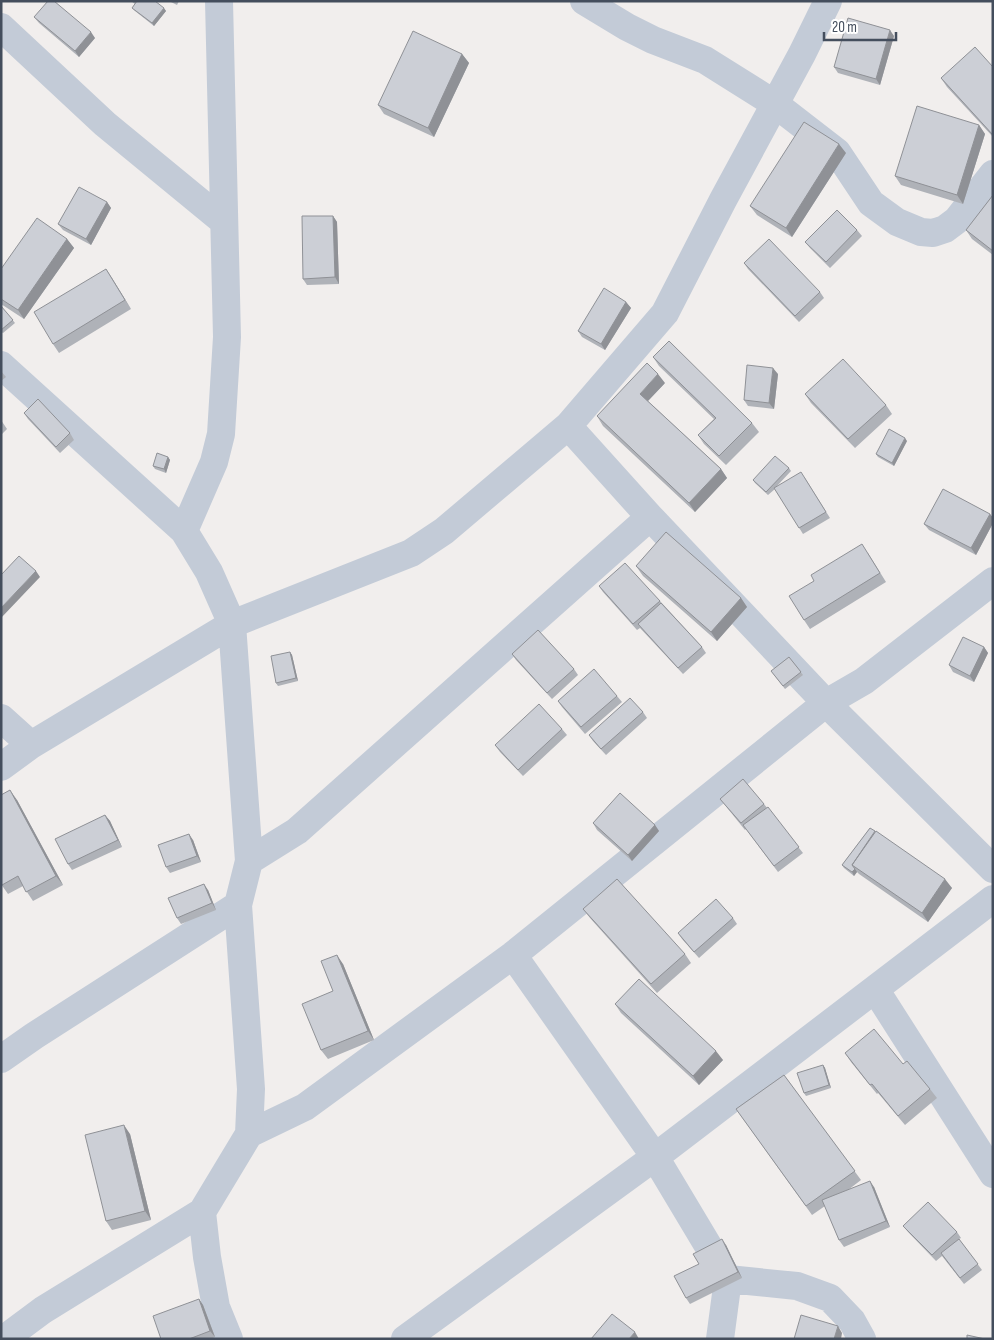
<svg xmlns="http://www.w3.org/2000/svg" width="994" height="1340" viewBox="0 0 994 1340" font-family="'Sofia Sans Condensed',sans-serif">
  <style>
    .lines { fill: none; stroke-linecap: round; stroke-linejoin: round }
    .minor { stroke: #c3cbd7; stroke-width: 28 }
    .wall { fill: #afb2b8 }
    .shaded-wall { fill: #8f9196 }
    .building { fill: #cccfd6; stroke: #8f9196 }
  </style>
  <rect width="100%" height="100%" fill="#f1eeed"/>
  <g class="lines">
    <path class="minor" d="M584 1 627 27 653 40 705 60 775 104 837 152 871 203 897 222 921 232 933 233 945 229 957 220 993 174
      M1 27 105 124 223 221
      M1 365 184 531 209 572 232 624 249 861 238 905 251 1089 249 1134 202 1212 207 1257 216 1307 229 1339
      M568 426 650 517 826 703 993 869
      M184 531 214 462 221 434 227 337 219 1
      M1 718 31 745
      M1 767 31 745 232 624 411 553 444 531 568 426 665 313 723 200 802 54 828 1
      M249 861 297 831 650 517
      M513 955 655 1157 728 1279 720 1339
      M875 989 993 1174
      M1 1059 34 1036 238 905
      M249 1134 305 1107 513 955 826 703 864 681 993 581
      M728 1279 797 1286 830 1298 852 1321 862 1339
      M4 1339 43 1310 202 1212
      M405 1339 655 1157 993 899"/>
  </g>
  <path class="wall" d="M131 1H155L166 11 154 26 135 11 132 8 135 4Z
    M169 1H179L177 5Z
    M34 17 95 38 79 57 39 23Z
    M894 36 880 85 838 73 834 67Z
    M462 54 469 63 434 137 384 114 378 105Z
    M993 67V137L947 87 941 78Z
    M979 125 985 134 963 204 901 185 895 176Z
    M846 153 792 237 757 215 750 206Z
    M993 195V255L972 239 966 230Z
    M107 202 111 208 91 245 63 230 58 224Z
    M333 216 337 222 339 284 307 285 303 279Z
    M857 230 862 236 830 268 810 248 805 242Z
    M67 239 74 248 24 319 1 304V269Z
    M744 263 820 292 824 298 799 322 748 269Z
    M106 269 131 309 59 353 53 344Z
    M626 302 631 308 605 350 582 337 578 331Z
    M1 306 15 323 3 333 1 332Z
    M653 357 752 423 759 432 726 465 704 444 698 435 714 419 659 366Z
    M1 371 6 377 1 381Z
    M778 374 774 409 748 406 744 400Z
    M665 383 648 401 721 469 727 478 695 512 603 426 597 416Z
    M805 394 886 405 892 414 855 448 811 403Z
    M24 413 70 433 74 440 60 453 28 419Z
    M1 420 7 429 1 435Z
    M907 441 894 466 878 457 876 454Z
    M168 457 170 460 166 473 155 469 153 466Z
    M789 468 791 471 777 486 805 478 830 518 803 534 775 489 768 495 755 483 753 480Z
    M990 514 993 518V523L976 555 929 530 924 524Z
    M868 553 886 582 810 629 804 620Z
    M636 566 741 598 747 607 717 641 643 576Z
    M599 586 660 601 702 647 706 653 683 674 640 628 637 630 603 592Z
    M984 647 988 653 974 682 953 672 949 665Z
    M290 652 292 655 298 681 278 686 276 683Z
    M512 654 574 669 578 675 552 699 516 660Z
    M789 657 803 675 785 689 771 671Z
    M617 696 622 702 585 734 562 707 558 701Z
    M643 712 647 718 606 755 593 741 589 735Z
    M562 729 567 735 523 776 500 752 495 745Z
    M720 799 764 804 803 853 778 872 746 829 745 830Z
    M17 800 63 885 33 901 23 886 8 894 1 884Z
    M105 815 110 821 122 847 72 870 68 864Z
    M593 823 655 825 659 831 632 861 597 830Z
    M870 828 952 888 928 922 859 874 857 872 854 876 844 868 842 865Z
    M193 840 201 862 170 873 166 867Z
    M208 890 216 910 181 924 177 918Z
    M583 909 685 954 691 963 657 993 590 918Z
    M733 918 737 924 699 958 682 939 678 933Z
    M343 964 374 1040 328 1059 321 1050 333 991Z
    M615 1004 723 1060 699 1085 621 1013Z
    M845 1053 903 1064 930 1089 937 1098 905 1125 878 1093 877 1094 851 1062Z
    M823 1065 825 1068 831 1088 806 1096 804 1093Z
    M784 1075 861 1180 848 1190 874 1187 890 1227 844 1247 839 1240 825 1206 812 1215 736 1109Z
    M130 1134 151 1220 112 1230 106 1221Z
    M903 1226 957 1232 961 1238 959 1239 982 1270 964 1284 942 1256 936 1261 908 1232Z
    M726 1245 742 1278 690 1304 686 1298 699 1264Z
    M199 1299 203 1305 215 1337 211 1339H161Z"/>
  <path class="shaded-wall" d="M164 8 166 11 154 26 152 23Z
    M890 30 894 36 880 85 876 79Z
    M91 32 95 38 79 57 75 51Z
    M462 54 469 63 434 137 428 128Z
    M979 125 985 134 963 204 957 195Z
    M839 144 846 153 792 237 786 228Z
    M107 202 111 208 91 245 86 239Z
    M333 216 337 222 339 284 335 277Z
    M67 239 74 248 24 319 18 310Z
    M106 269 112 278 131 309 125 300Z
    M626 302 631 308 605 350 601 344Z
    M773 368 778 374 774 409 769 403Z
    M658 374 665 383 646 403 640 394Z
    M905 438 907 441 894 466 892 463Z
    M168 457 170 460 166 473 164 469Z
    M721 469 727 478 695 512 689 503Z
    M990 514 993 518V523L976 555 971 548Z
    M36 571 40 577 1 618V608Z
    M741 598 747 607 717 641 711 632Z
    M984 647 988 653 974 682 970 676Z
    M290 652 292 655 298 681 296 678Z
    M10 790 17 800 63 885 56 876Z
    M105 815 110 821 122 847 118 840Z
    M655 825 659 831 632 861 628 855Z
    M189 834 193 840 201 862 197 856Z
    M855 869 857 872 854 876 852 872Z
    M945 879 952 888 928 922 922 913Z
    M204 884 208 890 216 910 212 903Z
    M337 955 343 964 374 1040 368 1031Z
    M716 1051 723 1060 699 1085 693 1076Z
    M823 1065 825 1068 831 1088 829 1085Z
    M124 1125 130 1134 151 1220 145 1211Z
    M870 1181 874 1187 890 1227 886 1221Z
    M722 1239 726 1245 742 1278 738 1272Z
    M199 1299 203 1305 215 1337 210 1331Z
    M838 1326 842 1333 841 1339H834Z
    M635 1332 639 1339H629Z"/>
  <path class="building" d="M48 1H54L91 32 75 51 34 17Z
    M137 1H155L164 8 152 23 132 8Z
    M848 18 890 30 876 79 834 67Z
    M413 31 462 54 428 128 378 105Z
    M975 47 993 67V135L941 78Z
    M917 106 979 125 957 195 895 176Z
    M804 122 839 144 786 228 750 206Z
    M79 187 107 202 86 239 58 224Z
    M993 195V251L966 230Z
    M837 210 857 230 826 262 805 242Z
    M302 216H333L335 277 303 279Z
    M37 218 67 239 18 310 1 299V269Z
    M769 239 820 292 795 316 744 263Z
    M106 269 125 300 53 344 34 312Z
    M604 288 626 302 601 344 578 331Z
    M1 306 13 320 1 330Z
    M669 341 752 423 719 456 698 435 716 418 653 357Z
    M843 359 886 405 848 439 805 394Z
    M647 363 658 374 640 394 721 469 689 503 597 416Z
    M747 365 773 368 769 403 744 400Z
    M38 399 70 433 56 447 24 413Z
    M889 429 905 438 892 463 876 454Z
    M157 453 168 457 164 469 153 466Z
    M775 456 789 468 766 492 753 480Z
    M801 472 826 512 799 528 774 488Z
    M943 489 990 514 971 548 924 524Z
    M666 532 741 598 711 632 636 566Z
    M862 544 880 573 804 620 789 596 814 581 811 575Z
    M19 556 36 571 1 608V575Z
    M625 563 660 601 633 624 599 586Z
    M661 603 702 647 678 668 638 624Z
    M538 630 574 669 547 693 512 654Z
    M963 637 984 647 970 676 949 665Z
    M290 652 296 678 276 683 271 656Z
    M789 657 801 672 783 686 771 671Z
    M594 669 617 696 581 727 558 701Z
    M630 698 643 712 601 749 589 735Z
    M539 704 562 729 518 770 495 745Z
    M743 779 764 804 741 823 720 799Z
    M10 790 56 876 26 892 18 876 2 885 1 884V795Z
    M620 793 655 825 628 855 593 823Z
    M768 807 799 847 774 866 743 825Z
    M105 815 118 840 68 864 55 839Z
    M870 828 875 831 852 865 855 869 852 872 842 865Z
    M876 831 945 879 922 913 852 865Z
    M189 834 197 856 166 867 158 845Z
    M617 879 685 954 651 984 583 909Z
    M204 884 212 903 177 918 168 898Z
    M716 899 733 918 694 952 678 933Z
    M337 955 368 1031 321 1050 302 1004 333 991 321 961Z
    M639 979 716 1051 693 1076 615 1004Z
    M874 1029 903 1064 907 1061 930 1089 898 1116 872 1084 870 1085 845 1053Z
    M823 1065 829 1085 804 1093 797 1073Z
    M784 1075 855 1171 806 1206 736 1109Z
    M124 1125 145 1211 106 1221 85 1135Z
    M870 1181 886 1221 839 1240 822 1200Z
    M928 1202 957 1232 932 1255 903 1226Z
    M722 1239 738 1272 686 1298 674 1276 699 1264 693 1254Z
    M959 1239 978 1264 960 1278 941 1253Z
    M199 1299 210 1331 189 1339H161L153 1316Z
    M612 1314 635 1332 629 1339H591Z
    M801 1315 838 1326 834 1339H794Z
    M967 1335 985 1339H967Z"/>
  <rect width="994" height="1340" fill="none" stroke="#444e5d" stroke-width="5"/>
  <path d="M824 32v8h72v-8" fill="none" stroke="#444e5d" stroke-width="2.5"/>
  <text x="832" y="32" font-size="15" fill="#444e5d" stroke="#ffffff" stroke-width="4" paint-order="stroke">20 m</text>
</svg>
